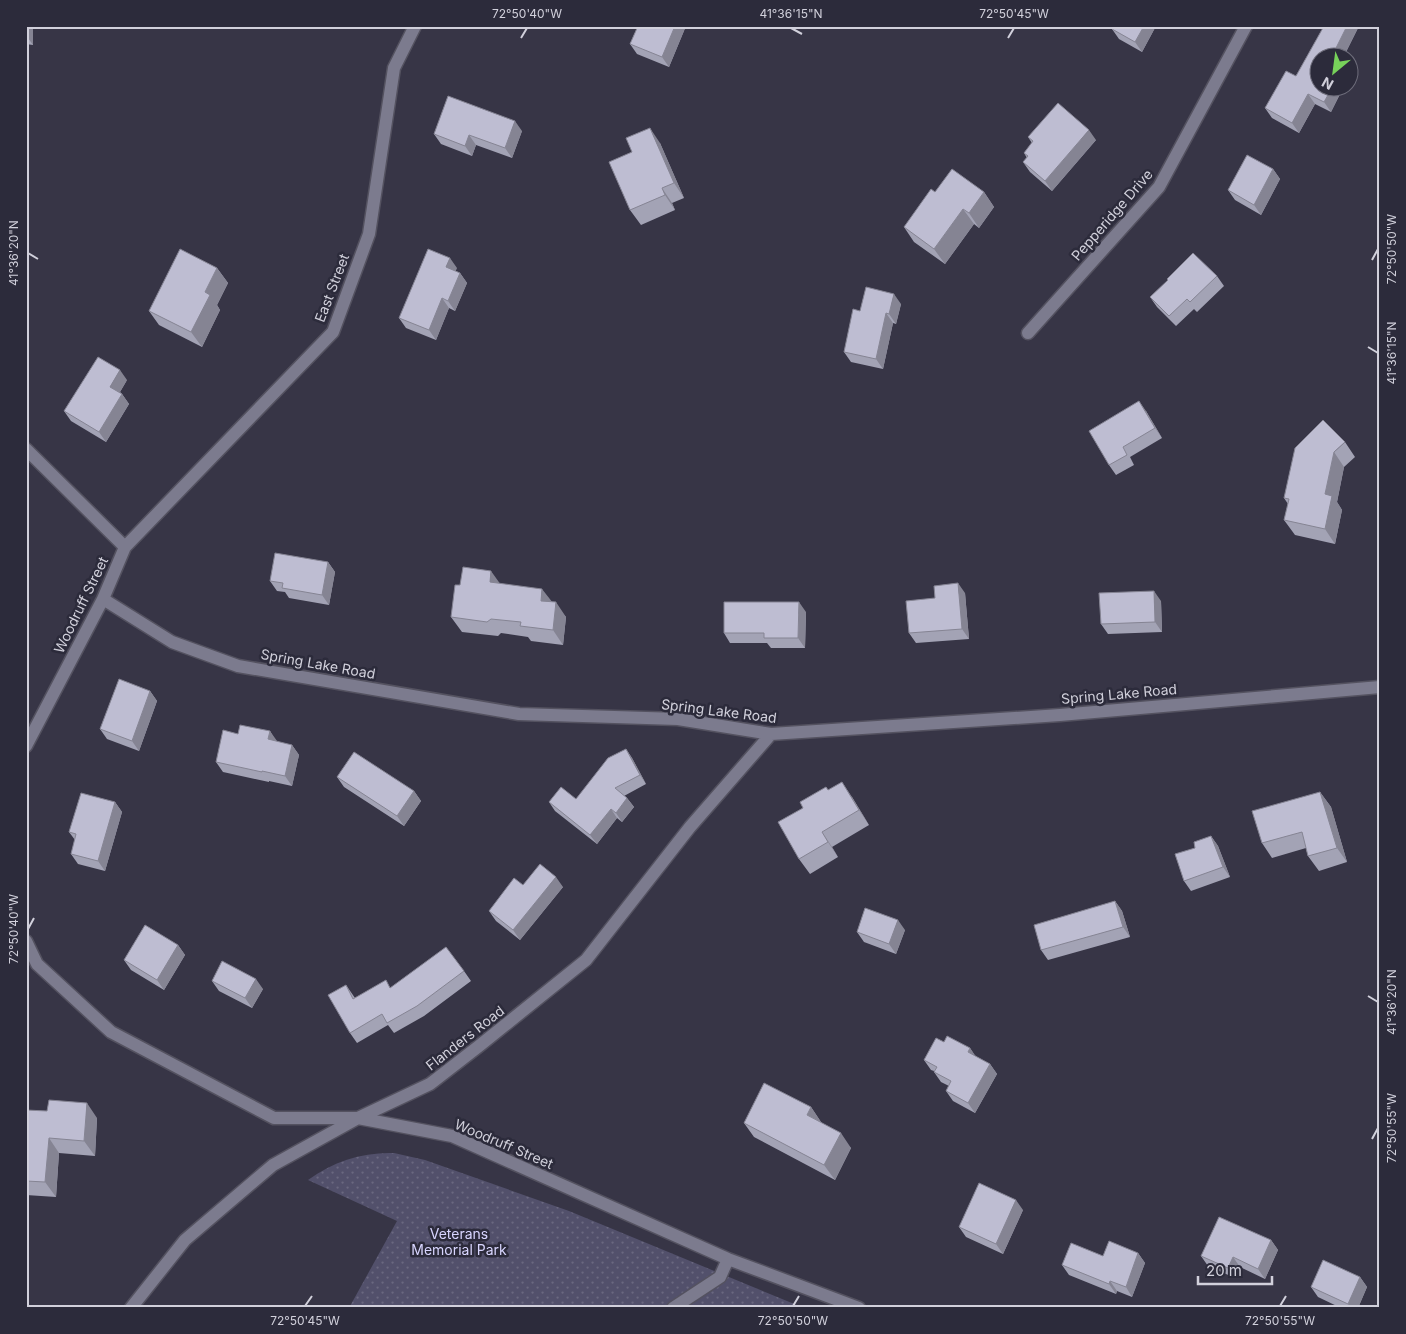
<svg xmlns="http://www.w3.org/2000/svg" width="1406" height="1334" viewBox="0 0 1406 1334" font-family="Inter,sans-serif">
  <style>
    .park { fill: url(#park-dots) }
    .lines { fill: none; stroke-linecap: round; stroke-linejoin: round }
    .minor-casing { stroke: #545260; stroke-width: 15 }
    .minor { stroke: #7c7b8e; stroke-width: 12 }
    .wall { fill: #a3a3b5 }
    .shaded-wall { fill: #858493 }
    .building { fill: #bebdd2; stroke: #858493 }
    .ticks { fill: none; stroke: #d1d0db; stroke-width: 2 }
    .labels { text-anchor: middle; stroke-width: 5; stroke-linejoin: round; paint-order: stroke }
    .street-label { font-size: 14px; fill: #d1d0db; stroke: #2c2b3b }
    .park-label { font-size: 14px; fill: #d8d5fe; stroke: #2c2b3b }
    .neatline { fill: none; stroke: #d1d0db; stroke-width: 2 }
    .ticks-label { font-size: 12px; text-anchor: middle; fill: #d1d0db }
  </style>
  <defs>
    <pattern id="park-dots" width="8" height="8" patternUnits="userSpaceOnUse" patternTransform="scale(1.25)"><rect width="8" height="8" fill="#52506b"/><path d="M2 2h.1M6 6h.1" fill="none" stroke="#6a6880" stroke-width="1.8" stroke-linecap="round"/></pattern>
  </defs>
  <rect width="100%" height="100%" fill="#373546"/>
  <path class="park" d="M394 1153 425 1160 569 1211 804 1308H349L397 1221 308 1180C334 1161 363 1152 394 1153Z"/>
  <g class="lines">
    <g class="minor-casing">
      <path id="minor" d="M1028 333 1159 187 1246 26
        M26 449 125 547
        M103 599 172 642 238 666 519 714 678 719 771 734 1060 715 1380 687
        M26 746 103 599 125 547 333 332 369 234 394 68 415 26
        M26 941 37 964 111 1032 274 1118H358L452 1136 728 1259 859 1308
        M131 1308 185 1240 273 1165 358 1118 430 1084 479 1046 586 960 690 827 771 734
        M673 1308 720 1277 728 1259"/>
    </g>
    <use href="#minor" class="minor"/>
  </g>
  <path class="wall" d="M26 26H33V45L26 44Z
    M638 26H686L669 67 637 54 630 44Z
    M1156 26 1142 52 1119 39 1112 29Z
    M1321 26H1359L1343 58H1318L1342 90 1331 112 1315 104 1299 133 1272 118 1265 108 1296 76 1323 28Z
    M522 131 512 158 476 145 472 156 441 144 434 134Z
    M1028 137 1096 140 1052 191 1030 172 1023 162 1027 158 1024 153 1032 143Z
    M660 143 684 198 672 203 675 210 641 225 630 210Z
    M1273 169 1280 179 1261 215 1235 200 1228 190Z
    M935 192H984L994 207 979 228 974 224 945 264 914 242 904 227Z
    M217 268 228 283 217 305 220 310 202 347 159 325 149 311Z
    M457 268 455 271 460 273 467 283 455 311 449 308 436 340 406 328 399 318Z
    M1217 276 1224 286 1197 312 1194 309 1176 326 1157 307 1150 297Z
    M901 304 896 324 893 323 883 369 851 362 844 352 860 311Z
    M127 380 120 392 122 394 129 404 106 442 71 421 64 411Z
    M1146 411 1162 438 1130 457 1134 465 1116 475 1109 465Z
    M1345 442 1355 457 1344 467 1337 502 1342 510 1335 544 1295 535 1284 520 1288 504 1284 498Z
    M328 562 335 572 329 605 289 598 285 592 277 591 270 581Z
    M500 584 552 602 566 617 563 645 531 641 528 637 501 633 498 636 462 632 451 617 460 585Z
    M965 593 969 639 916 643 909 633 935 598Z
    M1161 601 1162 632 1108 634 1101 624Z
    M806 612 805 648H771L767 643H730L724 633Z
    M150 691 157 701 139 751 107 739 100 729Z
    M270 731 276 742 292 745 299 755 292 786 269 781V782L223 772 216 762 238 734Z
    M626 749 632 758 646 784 624 796 627 798 634 807 622 822 617 818 597 844 555 811 549 802 576 799Z
    M337 777 414 791 421 801 404 826 344 787Z
    M826 787 828 790 852 797 869 825 832 847 838 857 810 874 799 859 803 808Z
    M1320 792 1331 807 1347 862 1319 871 1308 856 1306 848 1272 858 1262 843Z
    M115 802 122 812 105 871 78 864 71 854 75 840 69 832Z
    M1211 836 1218 846 1230 877 1191 891 1184 881 1195 848Z
    M523 885 563 887 520 940 496 921 489 911Z
    M1115 901 1122 911 1130 937 1048 960 1041 950Z
    M905 930 896 954 864 942 857 932Z
    M178 945 185 955 164 990 131 970 124 960Z
    M464 971 471 981 424 1016 394 1033 388 1025 357 1043 350 1033 346 985 355 998 391 988Z
    M212 981 263 989 252 1008 219 991Z
    M944 1042 970 1048 975 1056 990 1064 997 1074 975 1113 953 1101 946 1091 949 1086 941 1082 934 1072V1071L931 1070 924 1060Z
    M811 1107 821 1122 851 1148 835 1180 754 1137 744 1123Z
    M26 1110 97 1118 95 1156 59 1153 56 1197 26 1195Z
    M1023 1210 1003 1254 966 1237 959 1227Z
    M1271 1240 1278 1250 1265 1279 1240 1267 1235 1278 1208 1266 1201 1256Z
    M1138 1253 1145 1263 1132 1297 1117 1291 1116 1294 1069 1275 1062 1265 1103 1256Z
    M1360 1277 1367 1287 1358 1308H1341L1318 1297 1311 1287Z"/>
  <path class="shaded-wall" d="M26 26H33V45L26 35Z
    M675 26H686L669 67 662 57Z
    M1144 26H1156L1142 52 1135 42Z
    M1347 26H1359L1343 58H1331Z
    M1332 88H1340L1342 90 1331 112 1324 102Z
    M1308 94 1315 104 1299 133 1292 123Z
    M515 121 522 131 512 158 505 148Z
    M650 128 660 143 684 198 674 183Z
    M1089 130 1096 140 1052 191 1045 181Z
    M469 135 476 145 472 156 465 146Z
    M1273 169 1280 179 1261 215 1254 205Z
    M662 188 672 203 675 210 665 195Z
    M984 192 994 207 979 228 969 213Z
    M963 209 974 224 945 264 934 249Z
    M450 258 457 268 453 277 446 267Z
    M217 268 228 283 217 305 220 310 202 347 191 332 205 292Z
    M460 273 467 283 455 311 448 301Z
    M894 294 901 304 896 324 889 314Z
    M442 298 449 308 436 340 429 330Z
    M886 313 893 323 883 369 876 359Z
    M120 370 127 380 117 397 110 387Z
    M122 394 129 404 106 442 99 432Z
    M1139 401 1146 411 1162 438 1155 428Z
    M1334 452 1344 467 1337 502 1342 510 1335 544 1325 529V494Z
    M328 562 335 572 329 605 322 595Z
    M491 571 501 585 490 582Z
    M958 583 965 593 969 639 962 629Z
    M542 589 553 603 541 601Z
    M1154 591 1161 601 1162 632 1155 622Z
    M556 602 566 617 563 645 553 630Z
    M799 602 806 612 805 648 798 638Z
    M150 691 157 701 139 751 132 741Z
    M270 731 277 741 275 749 268 739Z
    M292 745 299 755 292 786 285 776Z
    M626 749 632 758 646 784 640 775Z
    M842 782 852 797 869 825 859 810Z
    M414 791 421 801 404 826 397 816Z
    M1320 792 1331 807 1347 862 1337 848Z
    M627 798 634 807 622 822 616 813Z
    M115 802 122 812 105 871 98 861Z
    M611 809 617 818 597 844 590 835Z
    M822 832 832 847 838 857 828 842Z
    M1211 836 1218 846 1230 877 1223 867Z
    M556 877 563 887 520 940 513 930Z
    M1115 901 1122 911 1130 937 1123 927Z
    M898 920 905 930 896 954 889 944Z
    M178 945 185 955 164 990 157 980Z
    M256 979 263 989 252 1008 245 998Z
    M970 1048 977 1058 968 1052Z
    M990 1064 997 1074 975 1113 968 1103Z
    M87 1103 97 1118 95 1156 84 1141Z
    M811 1107 821 1122 807 1115Z
    M841 1133 851 1148 835 1180 824 1165Z
    M49 1138 59 1153 56 1197 45 1182Z
    M1016 1200 1023 1210 1003 1254 996 1244Z
    M1271 1240 1278 1250 1265 1279 1258 1269Z
    M1138 1253 1145 1263 1132 1297 1126 1287Z
    M1233 1257 1240 1267 1235 1278 1228 1268Z
    M1360 1277 1367 1287 1358 1308H1350L1348 1304Z
    M1110 1281 1117 1291 1116 1294 1109 1284Z"/>
  <path class="building" d="M638 26H675L662 57 630 44Z
    M1113 26H1144L1135 42 1112 29Z
    M1324 26H1347L1331 58H1318V88H1332L1324 102 1308 94 1292 123 1265 108 1286 71 1296 76Z
    M448 96 515 121 505 148 469 135 465 146 434 134Z
    M1058 103 1089 130 1045 181 1023 162 1028 156 1024 153 1033 141 1028 137Z
    M650 128 674 183 662 188 665 195 630 210 609 162 632 152 626 138Z
    M1247 155 1273 169 1254 205 1228 190Z
    M952 169 984 192 969 213 963 209 934 249 904 227 931 189 935 192Z
    M180 249 217 268 205 292 210 295 191 332 149 311Z
    M428 249 450 258 446 267 460 273 448 301 442 298 429 330 399 318Z
    M1193 253 1217 276 1190 302 1187 299 1169 316 1150 297 1168 280 1167 279Z
    M866 287 894 294 889 314 886 313 876 359 844 352 853 309 860 311Z
    M98 357 120 370 110 387 122 394 99 432 64 411Z
    M1139 401 1155 428 1123 447 1127 455 1109 465 1089 431Z
    M1323 420 1345 442 1334 452 1325 494 1332 496 1325 529 1284 520 1289 499 1284 498 1295 448Z
    M275 553 328 562 322 595 282 588 283 583 270 581Z
    M463 567 491 571 490 582 542 589 541 601 556 602 553 630 520 626 521 622 491 619 487 622 451 617 455 585H460Z
    M958 583 962 629 909 633 906 601 935 598 934 586Z
    M1154 591 1155 622 1101 624 1099 593Z
    M724 602H799L798 638H764V633H724Z
    M119 679 150 691 132 741 100 729Z
    M240 725 270 731 268 739 292 745 285 776 262 771V772L216 762 223 730 238 734Z
    M626 749 640 775 615 788 627 798 616 813 611 809 590 835 549 802 561 787 576 799 608 758Z
    M354 752 414 791 397 816 337 777Z
    M842 782 859 810 822 832 828 842 799 859 778 822 803 808 800 802 826 787 828 790Z
    M1320 792 1337 848 1308 856 1302 832 1262 843 1252 811Z
    M81 793 115 802 98 861 71 854 76 834 69 832Z
    M1211 836 1223 867 1184 881 1175 854 1195 848 1194 842Z
    M540 864 556 877 513 930 489 911 514 878 523 885Z
    M1115 901 1123 927 1041 950 1034 925Z
    M865 908 898 920 889 944 857 932Z
    M145 925 178 945 157 980 124 960Z
    M446 947 464 971 417 1006 387 1023 382 1014 350 1033 328 995 346 985 353 999 386 980 390 988Z
    M222 961 256 979 245 998 212 981Z
    M947 1036 970 1048 968 1052 990 1064 968 1103 946 1091 951 1081 934 1072 937 1067 924 1060 936 1038 944 1042Z
    M764 1083 811 1107 807 1115 841 1133 824 1165 744 1123Z
    M49 1100 87 1103 84 1141 49 1138 45 1182 26 1181V1110L47 1111Z
    M979 1183 1016 1200 996 1244 959 1227Z
    M1219 1217 1271 1240 1258 1269 1233 1257 1228 1268 1201 1256Z
    M1109 1241 1138 1253 1126 1287 1110 1281 1109 1284 1062 1265 1071 1243 1103 1256Z
    M1323 1260 1360 1277 1348 1304 1311 1287Z"/>
  <path class="ticks" d="M791 28 802 34M521 38 527 28M1008 38 1014 28M28 253 38 259M1372 260 1378 249M1368 347 1378 353M28 929 34 918M1368 996 1378 1002M1372 1139 1378 1128M305 1306 312 1296M793 1306 799 1296M1280 1306 1286 1296"/>
  <g class="labels">
    <g class="street-label">
      <text transform="translate(1112 215) rotate(-49)" y="5">Pepperidge Drive</text>
      <text transform="translate(332 288) rotate(-69)" y="5">East Street</text>
      <text transform="translate(81 605) rotate(-64)" y="5">Woodruff Street</text>
      <text transform="translate(318 664) rotate(10)" y="5">Spring Lake Road</text>
      <text transform="translate(1119 694) rotate(-5)" y="5">Spring Lake Road</text>
      <text transform="translate(719 711) rotate(7)" y="5">Spring Lake Road</text>
      <text transform="translate(465 1038) rotate(-38)" y="5">Flanders Road</text>
      <text transform="translate(504 1144) rotate(23)" y="5">Woodruff Street</text>
    </g>
    <g class="park-label">
      <text x="459" y="1239">Veterans<tspan x="459" dy="16">Memorial Park</tspan></text>
    </g>
  </g>
  <rect width="1406" height="1334" fill="none" stroke="#2c2b3b" stroke-width="55"/>
  <g transform="translate(1334 72) rotate(209)"><circle r="24" fill="#2c2b3b" stroke="#6e6d7b"/>
  <path d="M0-4L9 19L0 12L-9 19Z" fill="#77d25a"/>
  <text y="-8" font-size="14" font-weight="bold" text-anchor="middle" fill="#d1d0db">N</text>
  </g>
  <path d="M1198 1276v8h74v-8" fill="none" stroke="#d1d0db" stroke-width="2.5"/>
  <text x="1206" y="1276" font-size="15" fill="#d1d0db" stroke="#2c2b3b" stroke-width="4" paint-order="stroke">20 m</text>
  <rect x="28" y="28" width="1350" height="1278" class="neatline"/>
  <g class="ticks-label">
    <text x="527" y="18">72°50'40"W</text>
    <text x="791" y="18">41°36'15"N</text>
    <text x="1014" y="18">72°50'45"W</text>
    <text transform="translate(1392 249) rotate(-90)" y="4">72°50'50"W</text>
    <text transform="translate(14 253) rotate(-90)" y="4">41°36'20"N</text>
    <text transform="translate(1392 353) rotate(-90)" y="4">41°36'15"N</text>
    <text transform="translate(14 929) rotate(-90)" y="4">72°50'40"W</text>
    <text transform="translate(1392 1002) rotate(-90)" y="4">41°36'20"N</text>
    <text transform="translate(1392 1128) rotate(-90)" y="4">72°50'55"W</text>
    <text x="305" y="1325">72°50'45"W</text>
    <text x="793" y="1325">72°50'50"W</text>
    <text x="1280" y="1325">72°50'55"W</text>
  </g>
</svg>
